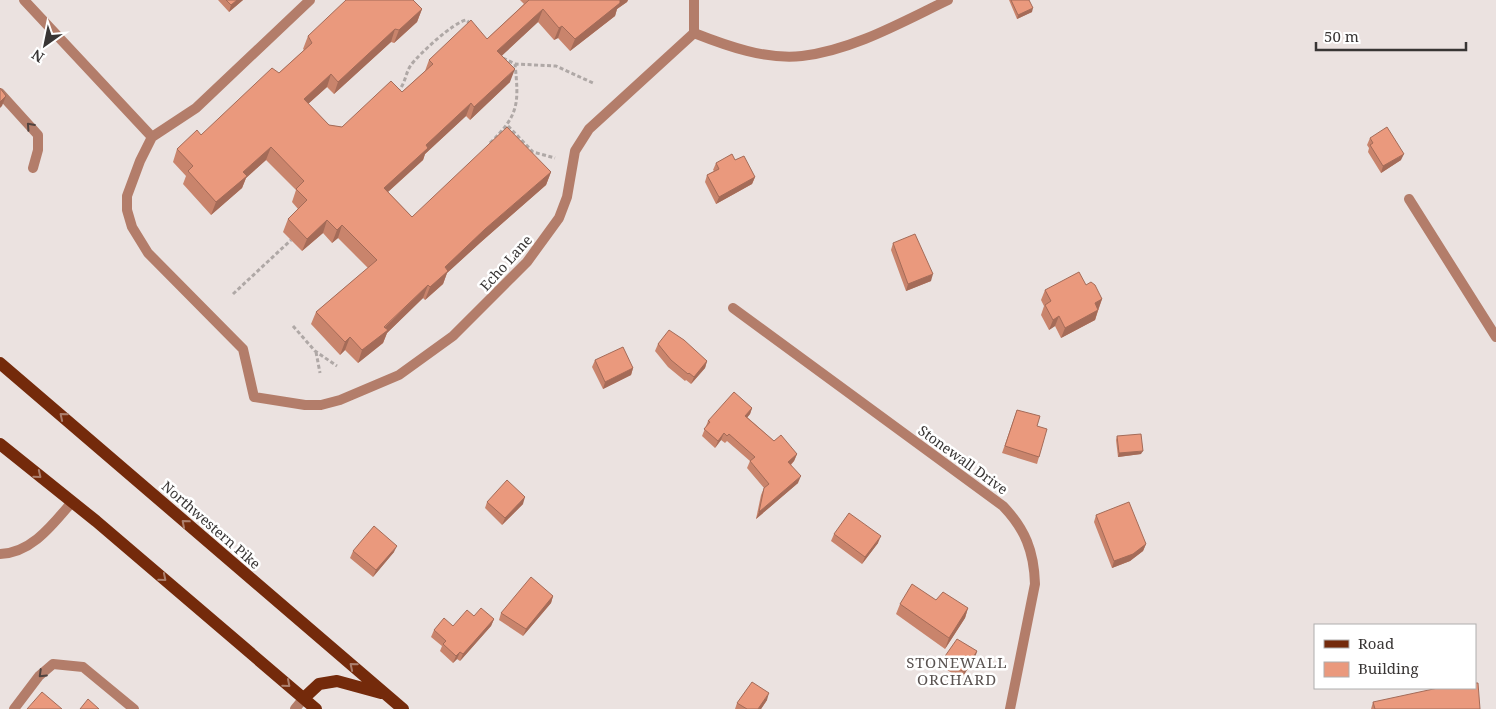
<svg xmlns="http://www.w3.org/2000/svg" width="1496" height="709" viewBox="0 0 1496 709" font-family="'Noto Serif',serif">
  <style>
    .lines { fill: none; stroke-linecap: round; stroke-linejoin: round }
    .path { stroke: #afa8a6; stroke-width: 3; stroke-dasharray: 4 2.5; stroke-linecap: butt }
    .lane { stroke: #b37d6a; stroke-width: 10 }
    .street { stroke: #b37d6a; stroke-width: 10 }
    .primary { stroke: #742a0b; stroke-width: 12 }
    .wall { fill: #c9846c }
    .shaded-wall { fill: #a46b58 }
    .building { fill: #ea997d; stroke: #a46b58 }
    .oneway { stroke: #51433f }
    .oneway2 { stroke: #ac7f6d }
    .labels { text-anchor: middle; stroke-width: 5; stroke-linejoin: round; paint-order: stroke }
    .street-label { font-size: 14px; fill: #383534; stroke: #fff }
    .neighbourhood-label { font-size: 15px; letter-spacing: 1px; fill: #595250; stroke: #fff }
  </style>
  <rect width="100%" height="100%" fill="#ebe2e0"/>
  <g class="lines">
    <path class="path" d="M503 58 515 64 556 66 593 83
      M397 92C406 84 405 73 411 65 419 54 454 22 466 20L471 24
      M508 126 533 152 555 158
      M490 143C519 115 519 104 515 64
      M233 294 291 240
      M293 326 315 351 337 366
      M316 352 320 373"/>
    <path class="lane" d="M24 0 152 137
      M310 0 196 108 152 137 140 161 127 196V210L132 227 148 253 243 349 254 397 305 405H321L340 400 399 375 453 336 527 262 559 218 567 197 575 151 589 129 694 33
      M694 0V33
      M694 33C727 46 766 60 802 56 853 50 902 22 948 0
      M0 93 38 135V150L33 168
      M1409 199 1496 337
      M0 554C32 553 53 524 72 502
      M14 709 39 676 53 664 83 667 134 709"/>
    <path class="street" d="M733 308 1003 506C1025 529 1034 551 1035 584L1010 709
      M295 709 304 698"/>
    <path class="primary" d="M0 363 403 709
      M0 444 96 521 316 709
      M304 698 319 684 337 681 381 693"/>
  </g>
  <path class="wall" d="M218 0H243L229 12Z
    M520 0H628L627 2 617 9 615 16 570 51 558 38 554 40 538 22 502 55 510 82 470 120 466 116 425 154 423 160 388 192 412 217 551 172 546 185 481 242 447 273 443 284 425 300 423 298 387 333 383 343 358 363 345 350 340 355 311 324 316 312 368 268 338 238 332 243 323 233 302 251 283 232 288 219 298 209 292 202 296 190 266 160 246 178 242 188 211 215 183 184 186 176 173 162 177 149 201 135 279 73 304 50 303 49 308 36 422 9 417 22 394 43 391 42 334 94 327 87 308 104 329 125 342 127 402 92 425 71 429 60 487 39 524 4Z
    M1009 0H1029L1032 12 1017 19Z
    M1370 138 1401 160 1381 173 1368 152 1369 148 1367 145Z
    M735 160 755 177 752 184 716 204 705 182 707 175 714 171 713 170 716 163Z
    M893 243 931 281 906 291 891 250Z
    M1086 285 1102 299 1095 320 1061 338 1055 326 1049 330 1041 315 1044 306 1041 300 1045 290Z
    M658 344 707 361 705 368 691 384 686 380 685 381 668 367 655 351Z
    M595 360 633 368 631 375 603 389 592 367Z
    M752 408 750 414 747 417 774 441 797 454 794 461 791 465 798 483 756 519 761 495 764 488 747 468 750 461 727 441 725 443 721 440 715 448 702 436 708 421Z
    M1017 410 1037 426 1039 457 1037 464 1002 453Z
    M1117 436 1141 454 1118 457 1116 440Z
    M487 502 523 504 502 525 485 508Z
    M1096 515 1146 544 1143 551 1130 561 1112 568 1094 522Z
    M834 534 878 543 862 564 831 541Z
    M353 551 394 552 373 577 350 558Z
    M553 596 551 603 523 636 499 620 501 613Z
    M900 604 968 608 965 618 945 649 896 614Z
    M474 616 494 619 491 626 460 661 457 659 453 663 440 651 442 646 431 637 434 630 453 626Z
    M977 651 975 658 961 679 941 666 943 659Z
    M767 700 761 709H735L737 703Z
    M1373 702 1480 709H1371Z"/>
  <path class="shaded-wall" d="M237 0H243L229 12 231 5Z
    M619 0H628L627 2 617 9 615 16 570 51 575 39Z
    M1033 8 1032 12 1017 19 1018 15Z
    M422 9 417 22 394 43 399 30Z
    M543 9 538 22 493 64 497 51Z
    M562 26 558 38 554 40 559 28Z
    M395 29 391 42 334 94 338 82Z
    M515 69 510 82 470 120 474 107Z
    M331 74 327 87 299 112 304 99Z
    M6 96 2 106 0 108V102Z
    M471 103 466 116 425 154 423 160 379 200 384 188 426 145Z
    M271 147 266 160 246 178 242 188 211 215 216 202 243 172Z
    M1404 154 1401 160 1381 173 1383 166Z
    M551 172 546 185 481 242 447 273 443 284 425 300 430 287 445 267 485 229Z
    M755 177 752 184 716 204 719 197Z
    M327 220 323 233 302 251 307 239Z
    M342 225 338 238 332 243 337 230Z
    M933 274 931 281 906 291 908 284Z
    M428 285 423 298 387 333 383 343 358 363 362 350Z
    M1102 299 1098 310 1095 303Z
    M1098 310 1095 320 1061 338 1065 328Z
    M1059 316 1055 326 1049 330 1053 320Z
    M350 337 345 350 340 355 345 342Z
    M707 361 705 368 691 384 694 377Z
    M633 368 631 375 603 389 605 382Z
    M752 408 750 414 743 423 745 416Z
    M724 433 721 440 715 448 718 441Z
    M1143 451 1141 454 1118 457 1119 453Z
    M797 454 794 461 786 469 788 462Z
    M801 476 798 483 756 519 759 512Z
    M525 497 523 504 502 525 505 518Z
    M881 536 878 543 862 564 865 557Z
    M1146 544 1143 551 1130 561 1112 568 1114 561Z
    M397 546 394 552 373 577 376 570Z
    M553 596 551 603 523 636 526 629Z
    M968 608 965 618 945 649 949 638Z
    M494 619 491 626 460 661 463 654Z
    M977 651 975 658 961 679 964 672Z
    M460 652 457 659 453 663 456 656Z
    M769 693 767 700 761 709H758Z"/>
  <path class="building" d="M226 0H237L231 5Z
    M346 0H413L422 9 399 30 395 29 338 82 331 74 304 99 329 125 342 127 391 81 402 92 433 64 429 60 471 20 487 39 529 0H620V3L575 39 562 26 559 28 543 9 497 51 515 69 474 107 471 103 426 145 428 148 384 188 412 217 507 127 551 172 485 229 445 267 448 271 430 287 428 285 384 327 388 330 362 350 350 337 345 342 316 312 377 260 342 225 337 230 327 220 307 239 288 219 307 200 296 189 304 181 271 147 243 172 247 176 216 202 188 171 193 166 177 149 197 130 201 135 272 68 279 73 312 43 308 36Z
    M1011 0H1029L1033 8 1018 15Z
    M0 88 6 96 0 102Z
    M1387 127 1404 154 1383 166 1370 145 1373 143 1370 138Z
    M732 154 735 160 744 156 755 177 719 197 707 175 719 169 716 163Z
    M915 234 933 274 908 284 893 243Z
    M1079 272 1086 285 1091 282 1095 285 1102 299 1095 303 1098 310 1065 328 1059 316 1053 320 1045 305 1051 301 1045 290Z
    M669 330 684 340 707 361 694 377 689 373 688 374 671 360 658 344Z
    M623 347 633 368 605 382 595 360Z
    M734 392 752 408 745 416 774 441 781 435 797 454 788 462 801 476 759 512 764 488 769 484 750 461 755 457 729 434 727 436 724 433 718 441 704 429 710 422 708 421Z
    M1017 410 1040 416 1037 426 1047 429 1039 457 1005 446Z
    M1141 434 1143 451 1119 453 1117 436Z
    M507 480 525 497 505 518 487 502Z
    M1129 502 1146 544 1133 554 1114 561 1096 515Z
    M849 513 881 536 865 557 834 534Z
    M374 526 397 546 376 570 353 551Z
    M531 577 553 596 526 629 501 613Z
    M912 584 936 600 943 592 968 608 949 638 900 604Z
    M481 608 494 619 463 654 460 652 456 656 443 644 446 641 434 630 444 618 453 626 467 610 474 616Z
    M957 639 977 651 964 672 943 659Z
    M752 682 769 693 758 709H747L737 703Z
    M1475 683H1478L1480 709H1375L1373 702 1438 688H1475Z
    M42 692 62 709H27Z
    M88 699 99 709H80Z"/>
  <defs><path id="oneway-chevron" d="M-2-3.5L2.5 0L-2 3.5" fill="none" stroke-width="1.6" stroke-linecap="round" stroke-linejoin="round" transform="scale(1.25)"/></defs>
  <g class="oneway">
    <use href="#oneway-chevron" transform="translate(30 126) rotate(-132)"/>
    <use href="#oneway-chevron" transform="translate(42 674) rotate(136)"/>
  </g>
  <g class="oneway2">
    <use href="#oneway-chevron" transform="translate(63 416) rotate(-140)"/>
    <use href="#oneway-chevron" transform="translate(38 475) rotate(39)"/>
    <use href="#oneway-chevron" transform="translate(185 523) rotate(-139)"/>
    <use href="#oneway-chevron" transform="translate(163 578) rotate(40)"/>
    <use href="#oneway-chevron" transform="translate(353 666) rotate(-140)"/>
    <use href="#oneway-chevron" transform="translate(287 684) rotate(41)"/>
  </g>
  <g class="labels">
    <g class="street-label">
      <text transform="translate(506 263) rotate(-48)" y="5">Echo Lane</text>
      <text transform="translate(963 460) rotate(36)" y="5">Stonewall Drive</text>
      <text transform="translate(211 525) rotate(41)" y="5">Northwestern Pike</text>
    </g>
    <g class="neighbourhood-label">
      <text x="957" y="668">STONEWALL<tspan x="957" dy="17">ORCHARD</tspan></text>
    </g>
  </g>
  <rect x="1314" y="624" width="162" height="65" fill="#ffffff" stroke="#afaeae"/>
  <rect x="1324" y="640" width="25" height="8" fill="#742a0b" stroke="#afaeae"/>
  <text x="1358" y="649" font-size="15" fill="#383534">Road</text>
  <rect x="1324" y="662" width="25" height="15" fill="#ea997d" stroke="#afaeae"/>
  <text x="1358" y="674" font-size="15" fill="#383534">Building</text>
  <g transform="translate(45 45) rotate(213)" stroke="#ffffff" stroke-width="4" paint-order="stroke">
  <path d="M0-4L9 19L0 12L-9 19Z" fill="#383534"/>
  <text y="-8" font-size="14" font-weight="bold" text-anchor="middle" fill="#383534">N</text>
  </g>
  <path d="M1316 42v8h150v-8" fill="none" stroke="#383534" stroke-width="2.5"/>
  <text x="1324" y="42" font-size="15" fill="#383534" stroke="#ffffff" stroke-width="4" paint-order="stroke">50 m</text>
</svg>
